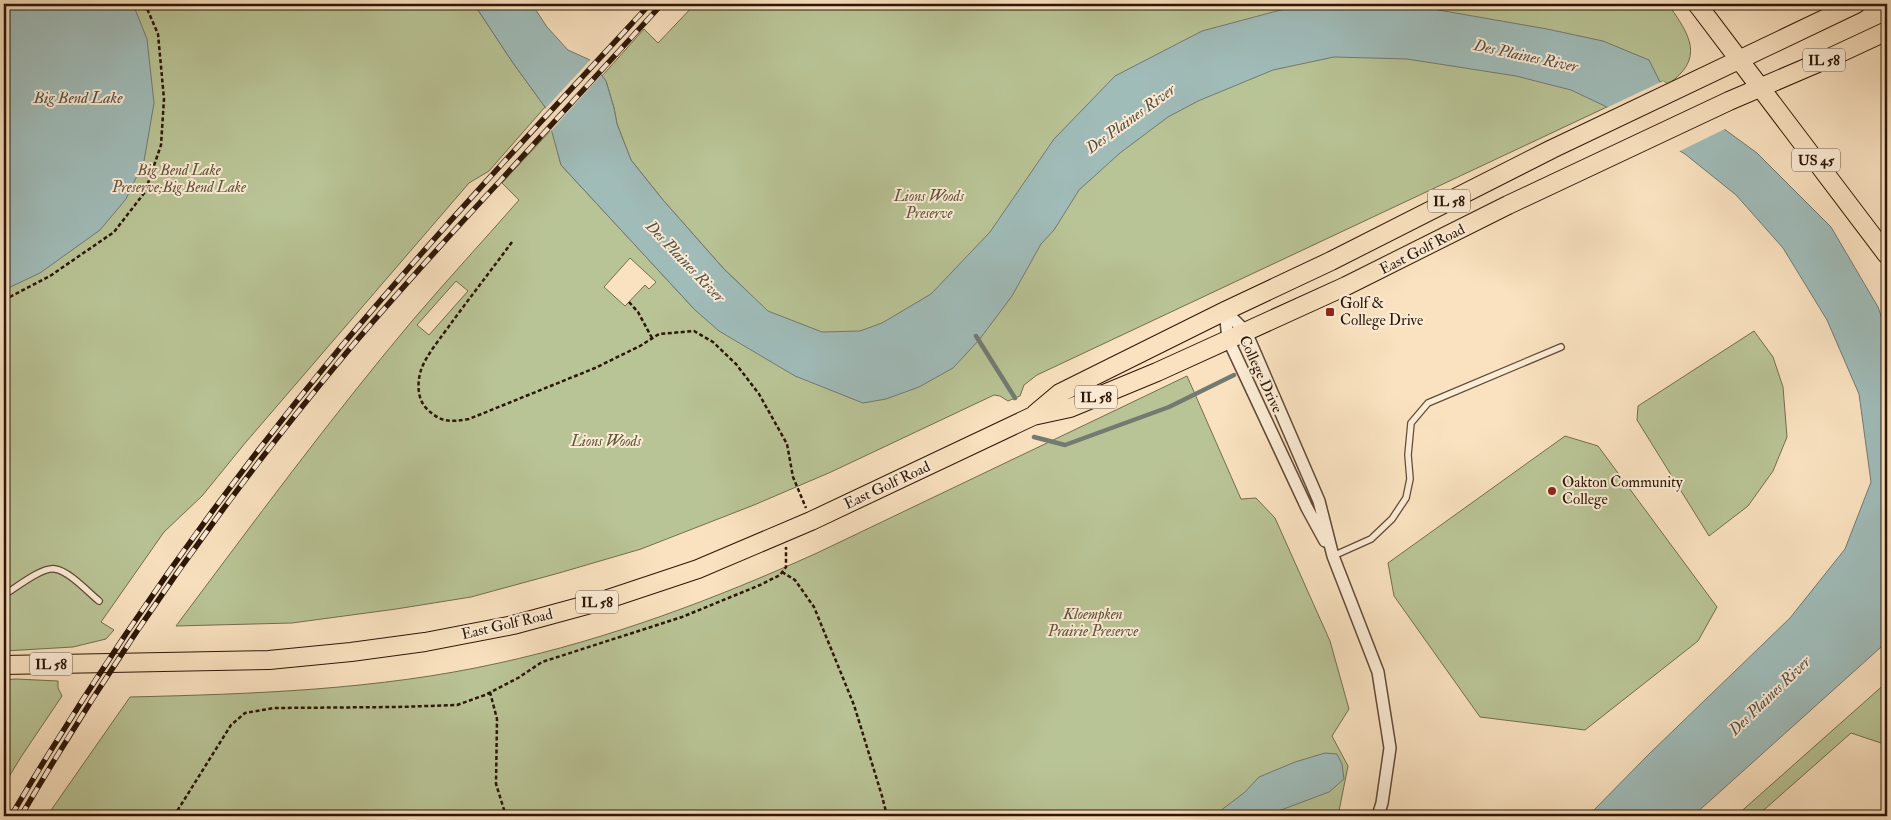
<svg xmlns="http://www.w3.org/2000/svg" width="1891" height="820" viewBox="0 0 1891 820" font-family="'IM FELL Double Pica',serif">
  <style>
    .green { fill: #b9c496; stroke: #736d4e; fill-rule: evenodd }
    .water { fill: #a0bcb9; stroke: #727a72 }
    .pier { fill: #fae2c0 }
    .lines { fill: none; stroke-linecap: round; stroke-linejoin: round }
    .stream { stroke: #727a72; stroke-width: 4.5 }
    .lane-casing { stroke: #604935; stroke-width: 8 }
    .street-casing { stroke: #604935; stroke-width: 14 }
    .primary-casing { stroke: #2d1607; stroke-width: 20 }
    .path { stroke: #2d1607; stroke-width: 2.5; stroke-dasharray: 4 2.5; stroke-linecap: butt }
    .lane { stroke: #fcecd6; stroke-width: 5.5 }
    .street { stroke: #fcecd6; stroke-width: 11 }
    .primary { stroke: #fae2c0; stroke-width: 18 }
    .rail-casing { stroke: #2d1607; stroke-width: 5.5 }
    .rail { stroke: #fcecd6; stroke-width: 4; stroke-dasharray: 11; stroke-linecap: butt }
    .poi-dot { fill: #8f2418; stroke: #fcecd6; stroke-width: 2 }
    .labels { text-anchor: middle; stroke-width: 4; stroke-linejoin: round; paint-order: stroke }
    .shield { fill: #fcecd6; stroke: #6b5645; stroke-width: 1 }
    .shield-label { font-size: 14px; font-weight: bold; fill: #2d1607 }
    .park-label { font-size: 15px; font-style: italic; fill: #5e5339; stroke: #fcecd6 }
    .street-label { font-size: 15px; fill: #2d1607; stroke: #fcecd6 }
    .poi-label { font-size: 15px; fill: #2d1607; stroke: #fcecd6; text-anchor: start }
    .water-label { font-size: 16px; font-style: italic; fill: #555045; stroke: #fcecd6 }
  </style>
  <rect width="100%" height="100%" fill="#fae2c0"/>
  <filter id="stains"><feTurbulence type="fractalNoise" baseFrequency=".004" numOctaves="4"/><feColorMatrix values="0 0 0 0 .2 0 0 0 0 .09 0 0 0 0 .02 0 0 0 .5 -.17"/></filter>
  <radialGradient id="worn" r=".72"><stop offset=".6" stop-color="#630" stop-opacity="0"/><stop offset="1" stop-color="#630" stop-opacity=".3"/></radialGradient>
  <path class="green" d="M4 4H474L513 63 545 107 489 171 469 183 246 442 202 496 164 532 101 622 114 630 106 639 73 647 4 651Z
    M695 4H1668C1689 34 1706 58 1668 84L1663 81 1660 82 1037 375 1024 385 1020 396 1008 401 1000 396 994 395 831 472 754 505 641 549 559 573 471 597 396 609 292 623 176 626C253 523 329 420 412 321 447 280 484 240 519 200L502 183 552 129 561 165 695 310 746 290 724 269 663 200 631 160 617 124 614 108 606 81 602 76 644 29 658 43ZM630 258 656 282 649 289 645 285 625 306 604 287ZM456 281 468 291 429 335 417 325Z
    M1754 331 1773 357 1783 387 1787 437 1773 471 1748 506 1709 536 1637 420 1638 406Z
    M1187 376 1241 499 1256 498 1275 518 1330 641 1349 709 1332 736 1348 766 1338 816H47L130 697C253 694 378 690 499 663 609 639 715 599 817 553Z
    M1565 436 1598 446 1717 607 1698 641 1585 730 1480 717 1394 596 1388 563Z
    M16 679 58 681V688L62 696 21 757 4 785V680Z
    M1887 682V745L1851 733 1757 816H1736Z"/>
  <path class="water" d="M4 4H133L147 39 154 103 144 161 126 199 100 230 40 273 4 290Z
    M474 4H532L547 27 568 50 590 60 606 81 614 108 617 124 631 160 663 200 724 269 768 311 822 332 860 331 882 323 931 294 990 232 1054 139 1115 76 1202 31 1303 4H1359L1427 8 1547 29 1603 41 1649 60 1660 82 1757 153 1831 227 1878 307 1887 333V638L1880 648 1693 816H1588L1649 754 1790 618 1845 549 1871 482 1859 394 1827 320 1783 248 1736 195 1685 154 1607 107 1571 90 1516 76 1407 59 1334 57 1273 70 1198 101 1168 117 1120 153 1079 190 1054 230 1041 244 1012 296 979 340 953 368 919 387 886 399 863 403 795 376 719 331 695 310 561 165 545 107 513 63Z
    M1325 753 1337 754 1342 764 1344 779 1329 792 1265 816H1217L1220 811 1245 792 1259 777 1295 762Z"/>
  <path class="pier" d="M592 58 603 73 550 132 544 110Z
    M1663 81 1727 128 1678 152 1604 109Z"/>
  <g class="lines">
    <path class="stream" d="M976 336 1015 398
      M1034 437 1065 445 1169 407 1234 375"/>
    <g class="lane-casing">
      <path id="lane" d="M1333 556 1371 539 1392 519 1406 498 1410 479 1408 455 1411 423 1428 403 1561 347
        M4 595C16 588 41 567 55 569 69 571 88 592 99 601"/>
    </g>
    <g class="street-casing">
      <path id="street" d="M1225 311 1246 332 1319 501 1333 556 1378 672 1390 748 1382 803 1378 816
        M1225 311 1228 339 1307 508 1325 541"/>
    </g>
    <g class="primary-casing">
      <path id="primary" d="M1697 4 1887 255
        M1035 414 1060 393 1225 311 1331 261 1552 149 1856 4
        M4 665 269 660 351 652 425 642 513 625 605 600 698 569 811 521 1033 416 1070 408 1157 372 1346 286 1508 205 1729 101 1827 59 1887 31"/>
    </g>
    <path class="path" d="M512 242C492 269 472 295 452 322 443 335 426 355 421 370 417 383 417 399 427 409 441 423 451 422 469 419L595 368 640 346 659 334 694 331 713 342 736 364 759 394 787 444 793 477 806 508
      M4 300 50 276 114 232 145 192 161 145 164 99 158 34 145 4
      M629 302 638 312 652 338
      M782 572 795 580 814 607 854 705 882 796 887 816
      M490 692 497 719 496 784 506 816
      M174 816 231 725 245 713 274 708 398 707 457 705 485 695 518 678 542 662 682 617 760 585 780 575 786 567V547"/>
    <use href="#lane" class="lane"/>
    <use href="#street" class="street"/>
    <use href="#primary" class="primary"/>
    <g class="rail-casing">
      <path id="rail" d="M11 816C108 652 218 495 340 348 439 230 545 117 650 4
        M21 816C115 655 227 495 347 352 397 293 448 237 500 181 554 122 608 63 662 4"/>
    </g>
    <use href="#rail" class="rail"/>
  </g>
  <g class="poi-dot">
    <rect x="1325" y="307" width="10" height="10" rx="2.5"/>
    <circle cx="1552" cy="491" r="5"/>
  </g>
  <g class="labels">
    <g class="shield">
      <rect x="1803" y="48.5" width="42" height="23" rx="4"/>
      <rect x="1792" y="148.5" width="48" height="23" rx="4"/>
      <rect x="1428" y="189.5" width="42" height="23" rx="4"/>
      <rect x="1075" y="385.5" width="42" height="23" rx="4"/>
      <rect x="576" y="590.5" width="42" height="23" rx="4"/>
      <rect x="30" y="652.5" width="42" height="23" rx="4"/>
    </g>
    <g class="shield-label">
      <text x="1824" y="65">IL 58</text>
      <text x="1816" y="165">US 45</text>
      <text x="1449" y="206">IL 58</text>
      <text x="1096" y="402">IL 58</text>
      <text x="597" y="607">IL 58</text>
      <text x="51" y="669">IL 58</text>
    </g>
    <g class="park-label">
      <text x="179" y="175">Big Bend Lake<tspan x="179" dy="17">Preserve;Big Bend Lake</tspan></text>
      <text x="929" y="201">Lions Woods<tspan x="929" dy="17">Preserve</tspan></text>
      <text x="606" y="446">Lions Woods</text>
      <text x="1093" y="619">Kloempken<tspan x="1093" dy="17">Prairie Preserve</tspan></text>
    </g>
    <g class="street-label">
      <text transform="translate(1422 249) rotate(-27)" y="5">East Golf Road</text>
      <text transform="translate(1261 374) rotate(65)" y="5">College Drive</text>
      <text transform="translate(887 485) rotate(-25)" y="5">East Golf Road</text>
      <text transform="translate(507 624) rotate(-13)" y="5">East Golf Road</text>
    </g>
    <g class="poi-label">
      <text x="1340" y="308">Golf &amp;<tspan x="1340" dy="17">College Drive</tspan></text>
      <text x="1562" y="487">Oakton Community<tspan x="1562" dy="17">College</tspan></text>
    </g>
    <g class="water-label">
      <text transform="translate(1526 55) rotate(12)" y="6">Des Plaines River</text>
      <text x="78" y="103">Big Bend Lake</text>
      <text transform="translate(1130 118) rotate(-36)" y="6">Des Plaines River</text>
      <text transform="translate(686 261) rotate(46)" y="6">Des Plaines River</text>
      <text transform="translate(1769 695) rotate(-44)" y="6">Des Plaines River</text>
    </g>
  </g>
  <rect width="1891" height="820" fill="none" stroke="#fae2c0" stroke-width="20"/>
  <rect x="5" y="5" width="1881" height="810" fill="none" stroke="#2d1607" stroke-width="2.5"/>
  <rect x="10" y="10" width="1871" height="800" fill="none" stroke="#2d1607"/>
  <rect width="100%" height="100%" filter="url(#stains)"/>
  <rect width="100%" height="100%" fill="url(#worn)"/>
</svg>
